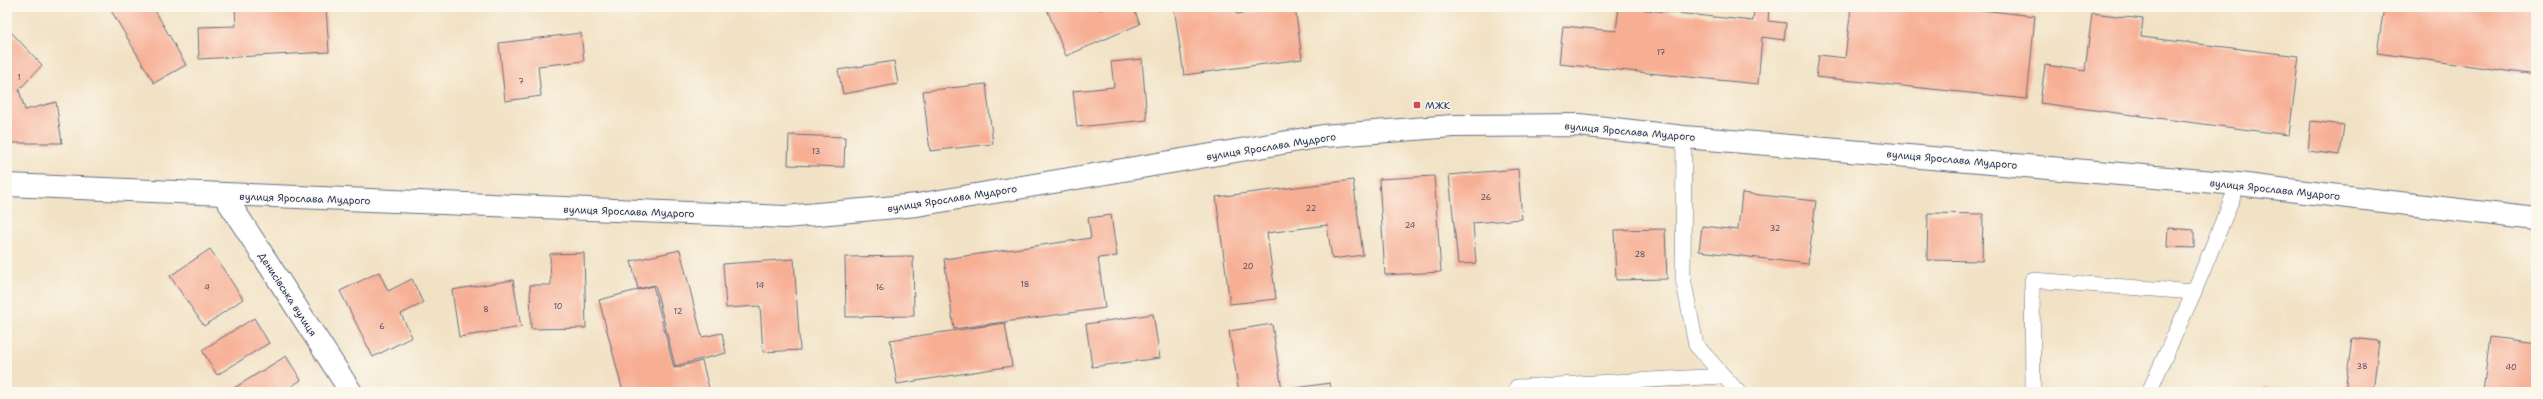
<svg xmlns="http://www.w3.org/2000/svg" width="2543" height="399" viewBox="0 0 2543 399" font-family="'Shantell Sans',sans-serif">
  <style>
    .building { fill: #f7af94 }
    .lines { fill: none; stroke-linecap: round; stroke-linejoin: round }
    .service-casing { stroke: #666e82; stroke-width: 16 }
    .minor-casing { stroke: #666e82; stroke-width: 24 }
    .secondary-casing { stroke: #666e82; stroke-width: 24 }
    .service { stroke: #fff; stroke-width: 15 }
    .minor { stroke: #fff; stroke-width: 22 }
    .secondary { stroke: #fff; stroke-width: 22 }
    .poi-dot { fill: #d1495b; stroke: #fbf7ec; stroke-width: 1.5 }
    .labels { text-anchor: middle; stroke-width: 3; stroke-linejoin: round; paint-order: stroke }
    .number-label { font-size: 8px; fill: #524f6c }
    .poi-label { font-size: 10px; fill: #1b2f5e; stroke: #fbf7ec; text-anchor: start }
    .street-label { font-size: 10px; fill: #1b2f5e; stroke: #fbf7ec }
  </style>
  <rect width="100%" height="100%" fill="#fbf7ec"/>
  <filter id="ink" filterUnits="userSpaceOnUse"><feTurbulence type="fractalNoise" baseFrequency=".025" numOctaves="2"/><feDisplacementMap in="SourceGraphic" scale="8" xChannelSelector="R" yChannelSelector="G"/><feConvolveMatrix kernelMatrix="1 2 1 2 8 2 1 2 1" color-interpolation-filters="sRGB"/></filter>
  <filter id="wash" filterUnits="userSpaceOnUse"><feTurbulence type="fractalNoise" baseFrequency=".012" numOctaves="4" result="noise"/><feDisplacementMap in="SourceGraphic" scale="16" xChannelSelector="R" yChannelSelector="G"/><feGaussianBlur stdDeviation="0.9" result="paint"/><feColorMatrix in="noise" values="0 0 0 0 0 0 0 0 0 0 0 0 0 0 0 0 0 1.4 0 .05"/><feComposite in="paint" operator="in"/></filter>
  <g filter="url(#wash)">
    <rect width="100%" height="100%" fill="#f2e2c5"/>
    <g id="blocks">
      <path class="building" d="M109 7H153L186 65 154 83Z
        M235 7H326L329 52 199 59 198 27 236 26Z
        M1046 7H1099L1100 10 1108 7H1133L1140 24 1066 56Z
        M1174 7H1235L1236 14 1295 7 1302 59 1184 75Z
        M1619 7 1753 21 1754 7 1769 9 1768 21 1786 23 1784 40 1762 37 1758 84 1559 64 1563 26 1616 31Z
        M1851 7H1954L2035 16 2027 99 1816 77 1819 55 1845 58Z
        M2384 7H2536V75L2377 53Z
        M2092 13 2143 19 2141 37 2299 56 2289 135 2040 103 2045 65 2085 71Z
        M10 31 42 65 19 90 25 110 56 102 62 143H7V34Z
        M581 33 584 61 538 66 541 96 505 101 499 43Z
        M1142 59 1147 120 1077 127 1073 91 1114 87 1111 62Z
        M894 61 898 84 843 94 838 70Z
        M986 84 993 144 930 151 923 91Z
        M2311 121 2344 125 2340 155 2308 151Z
        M789 135 845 137 844 167 788 165Z
        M1518 169 1522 219 1473 223 1476 263 1458 264 1449 175Z
        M1434 176 1441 272 1385 275 1379 179Z
        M1353 180 1363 255 1332 259 1327 225 1267 233 1276 299 1230 304 1216 197Z
        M1742 193 1816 201 1808 264 1699 251 1702 226 1738 230Z
        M1928 213 1983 214 1982 261 1927 260Z
        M1111 215 1117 256 1098 258 1105 308 954 329 944 259 1091 238 1088 218Z
        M2168 228 2194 230V248L2167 247Z
        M1665 229 1667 279 1616 280 1614 230Z
        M210 249 243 299 204 326 170 276Z
        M680 250 702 337 722 333 726 353 675 366 655 285 638 289 631 261Z
        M584 253 586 328 531 329 530 285H551L550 254Z
        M913 256 914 316 846 317 845 257Z
        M794 259 800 350 763 352 760 306 726 308 723 264Z
        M379 272 388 291 412 279 423 303 401 314 412 337 373 357 340 291Z
        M513 280 521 327 459 337 452 290Z
        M653 286 674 368 702 361 710 392H623L599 300Z
        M1153 314 1160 358 1092 367 1086 324Z
        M254 318 269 343 217 375 202 350Z
        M1005 323 1012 366 897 384 890 340Z
        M1272 324 1282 390 1330 383 1331 392H1239L1229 331Z
        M2490 337 2536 343V392H2483Z
        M2352 338 2379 341 2373 392H2345Z
        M286 356 301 380 283 392H232L231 390Z
        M2265 386 2302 391V392H2264Z"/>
    </g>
  </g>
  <g filter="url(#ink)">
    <use href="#blocks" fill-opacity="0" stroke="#666e82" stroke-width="1"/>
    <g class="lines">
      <g class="service-casing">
        <path id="service" d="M1684 137 1683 278 1696 345 1738 392
          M1517 387 1724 376
          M2033 392 2032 280 2194 292
          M2149 392 2194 292 2238 184"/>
      </g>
      <g class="minor-casing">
        <path id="minor" d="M224 195 351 392"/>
      </g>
      <g class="secondary-casing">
        <path id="secondary" d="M7 185 785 217 917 205 1323 136 1453 126 1579 125 1684 137 2238 184 2536 219"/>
      </g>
      <use href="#service" class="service"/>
      <use href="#minor" class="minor"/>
      <use href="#secondary" class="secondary"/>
    </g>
  </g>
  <rect class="poi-dot" x="1413" y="101" width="8" height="8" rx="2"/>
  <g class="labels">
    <g class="number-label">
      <text x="1661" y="55">17</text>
      <text x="19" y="80">1</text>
      <text x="521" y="84">7</text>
      <text x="816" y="154">13</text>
      <text x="1486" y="200">26</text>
      <text x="1311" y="211">22</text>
      <text x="1410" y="228">24</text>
      <text x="1775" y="231">32</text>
      <text x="1640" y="257">28</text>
      <text x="1248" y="269">20</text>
      <text x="1025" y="287">18</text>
      <text x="760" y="288">14</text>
      <text x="207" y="290">4</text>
      <text x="880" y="290">16</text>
      <text x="558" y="309">10</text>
      <text x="486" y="312">8</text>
      <text x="678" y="314">12</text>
      <text x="382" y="329">6</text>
      <text x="2362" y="369">38</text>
      <text x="2511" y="370">40</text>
    </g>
    <g class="poi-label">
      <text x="1425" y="109">МЖК</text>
    </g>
    <g class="street-label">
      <text transform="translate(1630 131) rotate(5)" y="4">вулиця Ярослава Мудрого</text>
      <text transform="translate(1271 146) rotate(-9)" y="4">вулиця Ярослава Мудрого</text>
      <text transform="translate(1952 159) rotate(5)" y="4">вулиця Ярослава Мудрого</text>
      <text transform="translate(2275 189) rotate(6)" y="4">вулиця Ярослава Мудрого</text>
      <text transform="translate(305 198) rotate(2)" y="4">вулиця Ярослава Мудрого</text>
      <text transform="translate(952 198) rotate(-9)" y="4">вулиця Ярослава Мудрого</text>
      <text transform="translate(629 211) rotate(2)" y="4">вулиця Ярослава Мудрого</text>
      <text transform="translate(288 294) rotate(57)" y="4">Денисівська вулиця</text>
    </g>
  </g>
  <rect width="2543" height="399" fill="none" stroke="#fbf7ec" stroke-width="24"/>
</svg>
